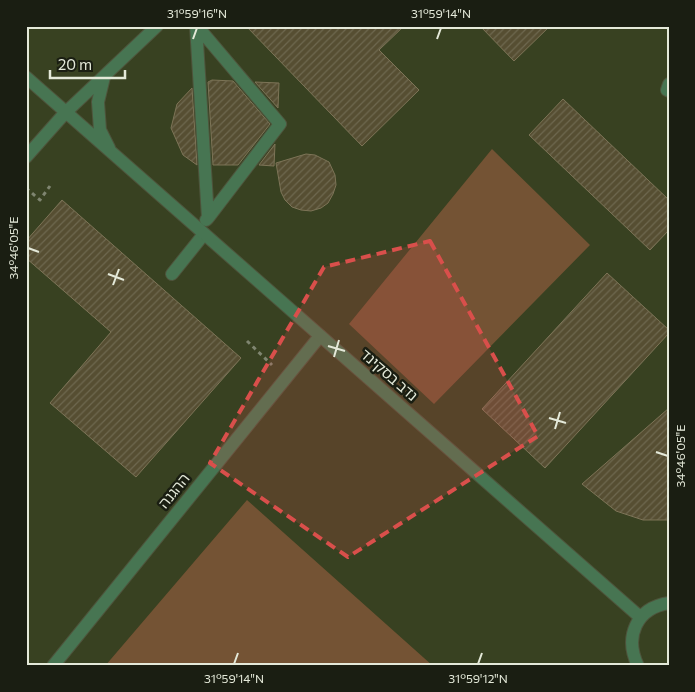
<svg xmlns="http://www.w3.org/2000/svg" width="695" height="692" viewBox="0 0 695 692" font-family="Commissioner,'Noto Sans Hebrew',sans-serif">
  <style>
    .built { fill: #384121 }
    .green { fill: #745334 }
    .building { fill: url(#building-hatch); stroke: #7d7457 }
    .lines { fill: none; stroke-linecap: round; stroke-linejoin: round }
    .service-casing { stroke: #4e543c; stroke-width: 14 }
    .minor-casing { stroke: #4e543c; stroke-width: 14 }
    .tertiary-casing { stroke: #4e543c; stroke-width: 14 }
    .path { stroke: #7f8570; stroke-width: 3; stroke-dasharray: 4 4; stroke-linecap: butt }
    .service { stroke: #477552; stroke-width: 12 }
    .minor { stroke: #477552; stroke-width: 12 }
    .tertiary { stroke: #477552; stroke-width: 12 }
    .marked { fill: #d94f4b; fill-opacity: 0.2; stroke: #d94f4b; stroke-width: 4; stroke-dasharray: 10 6; stroke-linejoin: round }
    .ticks { fill: none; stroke: #e4e9d9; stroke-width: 2 }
    .labels { text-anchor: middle; stroke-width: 5; stroke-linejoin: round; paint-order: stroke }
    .street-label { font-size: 15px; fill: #e4e9d9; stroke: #1a1e12 }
    .neatline { fill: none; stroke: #e4e9d9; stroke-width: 2 }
    .ticks-label { font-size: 12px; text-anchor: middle; fill: #e4e9d9 }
  </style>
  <defs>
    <pattern id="building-hatch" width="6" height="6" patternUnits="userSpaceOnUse" patternTransform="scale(1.25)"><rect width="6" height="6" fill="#564e32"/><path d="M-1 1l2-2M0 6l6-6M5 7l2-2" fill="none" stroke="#6e684f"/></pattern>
  </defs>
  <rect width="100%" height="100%" fill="#31381e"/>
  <path class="built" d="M26 26H669V666H26Z"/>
  <path class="green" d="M492 149 590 245 434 404 349 324Z
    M247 500 433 666H105Z"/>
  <path class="building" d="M246 26H404L379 50 419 90 362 146Z
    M480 26H550L514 61Z
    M212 80 233 81 270 124 238 165H213L208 82Z
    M255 82 279 83 278 108Z
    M192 88 197 165 183 155 171 128 177 104Z
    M563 99 669 200V230L650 250 529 135Z
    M275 144 274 166 259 165Z
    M306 154 315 155 329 162 335 175 336 185 333 194 328 203 321 208 311 211 301 210 292 207 285 200 281 192 276 163Z
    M62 200 241 358 136 477 50 403 111 332 26 258V241Z
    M607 273 669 330V333L545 468 482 409Z
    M669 408V520H643L616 511 582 484Z"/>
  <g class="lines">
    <g class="service-casing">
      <path id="service" d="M196 26 208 218 206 220
        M197 26 280 124 208 218
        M669 84 667 90 669 91
        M172 274 204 234"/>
    </g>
    <g class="minor-casing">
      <path id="minor" d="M53 666 320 336"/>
    </g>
    <g class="tertiary-casing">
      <path id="tertiary" d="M26 77 640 617
        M104 77 98 102 100 130 109 148
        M26 157 65 113 157 26
        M638 666C624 637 636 608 669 603"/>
    </g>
    <path class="path" d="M26 188 40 200 50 186
      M247 341 272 365"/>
    <use href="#service" class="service"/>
    <use href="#minor" class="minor"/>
    <use href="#tertiary" class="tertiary"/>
  </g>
  <path class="marked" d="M430 241 538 436 348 557 210 463 324 267Z"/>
  <path class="ticks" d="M193 39 197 28M437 39 441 28M28 248 39 252M108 274 124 280M113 285 119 269M328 346 345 351M334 357 339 340M549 418 566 423M555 429 560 412M656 452 668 456M234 664 238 653M478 664 482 653"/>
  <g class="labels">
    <g class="street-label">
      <text transform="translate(389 375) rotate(41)" y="5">נדב בסקינד</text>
      <text transform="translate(174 491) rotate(-51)" y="5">ההגנה</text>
    </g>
  </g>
  <rect width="695" height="692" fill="none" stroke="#1a1e12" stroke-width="55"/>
  <path d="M50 70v8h75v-8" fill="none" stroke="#e4e9d9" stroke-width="2.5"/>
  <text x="58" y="70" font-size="15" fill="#e4e9d9" stroke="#1a1e12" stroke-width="4" paint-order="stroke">20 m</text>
  <rect x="28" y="28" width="640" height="636" class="neatline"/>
  <g class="ticks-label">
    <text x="197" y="18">31°59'16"N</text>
    <text x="441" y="18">31°59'14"N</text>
    <text transform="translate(14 248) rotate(-90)" y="4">34°46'05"E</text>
    <text transform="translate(681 456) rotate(-90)" y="4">34°46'05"E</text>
    <text x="234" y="683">31°59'14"N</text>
    <text x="478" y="683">31°59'12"N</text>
  </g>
</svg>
